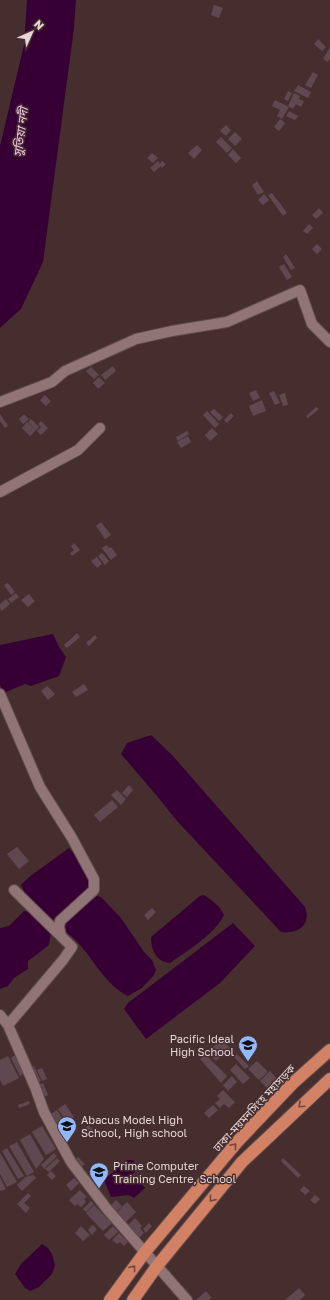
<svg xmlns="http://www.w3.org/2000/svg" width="330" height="1300" viewBox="0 0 330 1300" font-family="'Golos Text','Noto Sans Bengali',sans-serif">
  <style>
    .water { fill: #370034 }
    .building { fill: #604851 }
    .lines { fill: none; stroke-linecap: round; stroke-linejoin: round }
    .street-casing { stroke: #5f4b4c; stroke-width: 12 }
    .highway-casing { stroke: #5f4b4c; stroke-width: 14 }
    .street { stroke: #917475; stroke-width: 10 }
    .highway { stroke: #d38164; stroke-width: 12 }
    .oneway { stroke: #70473f }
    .labels { text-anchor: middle; stroke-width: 3; stroke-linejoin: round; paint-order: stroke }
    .poi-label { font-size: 11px; fill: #e5d5d5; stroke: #462e2f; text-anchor: start }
    .street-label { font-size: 11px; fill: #e5d5d5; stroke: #462e2f }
    .water-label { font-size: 12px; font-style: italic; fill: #f6c2ef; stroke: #462e2f }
  </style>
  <rect width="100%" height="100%" fill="#462e2f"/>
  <path class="water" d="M27 0H76L74 28 43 262 21 309 0 328V146L24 45Z
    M53 634 59 647 66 657 59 676 31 686 25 684 4 693 0 685V645Z
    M151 735 172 755 305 907C312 924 298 935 281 932L177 821 157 796 121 754 127 743Z
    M69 848 82 862 92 883 66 912 54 920 45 915 25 893 21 885 29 877Z
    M204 895C212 900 220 906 224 915 216 933 186 952 170 963 156 962 151 949 151 937L200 896Z
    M97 896 101 897 121 918 144 952 152 960 156 970 154 975 142 988 128 996C100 982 91 950 66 932L65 925C74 912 82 903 97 896Z
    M24 911 30 912 51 933 49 945 28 961V969L14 978 8 986 0 989V928L9 926Z
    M233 923 255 946 220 983 146 1039 124 1009 128 1003Z
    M127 1160H133L139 1169 132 1174 136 1182H140L145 1188 134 1198 129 1195 111 1197 104 1180Z
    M42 1244 48 1248 52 1254 55 1265 52 1274 39 1287 30 1291 25 1288 15 1274 21 1264Z"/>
  <path class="building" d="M214 5 223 8 219 18 211 15Z
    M318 39 326 47 322 51 314 44Z
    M330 47V59L328 62 323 59Z
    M313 72 318 75 311 88 305 85Z
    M298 85 311 92 308 98 294 91Z
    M288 91 292 93 288 101 284 99Z
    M294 93 300 96 299 99 304 101 301 107 296 104 293 109 288 106Z
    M275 100 289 107 282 119 277 116 280 110 272 106Z
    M289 111 298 116 295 120 286 116Z
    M280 119 285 123 279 131 274 127Z
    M226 125 231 130 226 136 220 131Z
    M235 132 242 139 235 146 228 139Z
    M221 137 232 148 227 153 216 142Z
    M197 145 202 150 194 159 188 153Z
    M233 149 241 158 236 163 228 155Z
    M152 153 158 158 153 163 147 158Z
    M158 161 160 164 162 161 166 164 162 168 161 166 154 172 150 168Z
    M257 181 264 192 258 195 252 185Z
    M272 193 287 213 283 216 268 195Z
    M264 194 269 200 263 205 258 200Z
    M319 208 323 213 316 219 312 215Z
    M309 224 313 228 307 234 303 231Z
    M317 244 322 249 317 254 312 249Z
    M286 254 295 268 291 270 283 257Z
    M284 264 292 277 287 280 279 267Z
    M113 366 116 371 105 380 101 375Z
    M91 367 99 375 94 379 86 371Z
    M99 377 105 383 98 389 93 383Z
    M256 390 260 398 253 401 249 393Z
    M274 391 280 403 275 405 269 393Z
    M285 393 288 405 283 406 279 395Z
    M45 395 51 401 46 406 40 400Z
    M262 400 266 411 253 416 249 406Z
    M316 407 319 409 308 418 306 416Z
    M214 409 223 417 219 421 210 412Z
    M207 411 219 424 215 428 203 415Z
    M231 413 234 416 227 423 224 420Z
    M0 414 8 426 5 428 0 421Z
    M24 414 29 419 23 424 19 419Z
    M31 419 39 427 36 430 28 422Z
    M41 421 48 428 41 435 37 431 41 427 38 424Z
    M27 422 36 430 30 436 22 428Z
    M212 428 218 434 210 441 205 435Z
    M187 431 189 434 178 441 176 437Z
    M188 436 191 442 181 448 177 442Z
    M101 522 111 535 105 539 96 526Z
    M74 543 80 550 72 556 70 553 74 550 71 546Z
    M107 545 109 548 111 547 117 555 111 560 102 548Z
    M102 553 109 561 105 565 98 556Z
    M97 557 102 564 97 568 91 561Z
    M8 583 15 592 11 595 4 585Z
    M16 593 19 597 11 603 8 599Z
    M29 594 35 601 28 607 21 600Z
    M6 599 10 604 2 611 0 608V604Z
    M77 633 80 637 67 648 64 645Z
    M95 635 97 638 89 646 86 643Z
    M84 684 88 690 76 697 72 692Z
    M47 686 55 694 48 700 41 691Z
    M129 785 133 790 127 797 122 793Z
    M117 790 126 799 121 805 111 795Z
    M112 800 118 807 100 822 94 815Z
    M17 847 29 861 19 869 7 854Z
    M152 908 156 912 148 920 144 915Z
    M221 1039 230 1048 216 1061 208 1052Z
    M205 1054 227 1076 221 1083 200 1059Z
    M237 1054 249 1066 245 1069 234 1057Z
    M15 1055 24 1073 20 1076 11 1058Z
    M8 1056 19 1078 3 1086 0 1080V1060Z
    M257 1061 268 1072 259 1080 248 1069Z
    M236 1064 250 1078 243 1084 230 1070Z
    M34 1066 41 1081 35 1083 29 1068Z
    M42 1068 47 1079 42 1081 37 1070Z
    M270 1071 277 1079 267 1088 260 1081Z
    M232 1076 237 1082 228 1091 223 1085Z
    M43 1083 48 1095 42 1098 37 1085Z
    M223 1090 235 1102 229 1108 224 1104 220 1108 215 1103 220 1099 217 1096Z
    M29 1101 30 1104 19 1108 18 1105Z
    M65 1104 74 1117 67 1122 58 1109Z
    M213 1105 218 1110 209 1118 204 1113Z
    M57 1110 66 1124 58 1129 49 1115Z
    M89 1125 94 1131 89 1136 83 1130Z
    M42 1126 56 1149 46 1155 32 1132Z
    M69 1128 73 1132 66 1139 62 1135Z
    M30 1134 44 1159 36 1169 20 1140Z
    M17 1142 34 1172 27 1176 9 1146Z
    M7 1148 24 1176 18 1179 2 1151Z
    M0 1153 17 1182 7 1187 0 1174Z
    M54 1153 57 1156 44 1169 41 1165Z
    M78 1157 85 1164 80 1168 73 1161Z
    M57 1158 60 1161 49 1172 45 1169Z
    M283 1158 301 1175 298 1178 281 1161Z
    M106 1166 110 1173 94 1184 89 1178Z
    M51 1171 56 1176 52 1180 47 1175Z
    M33 1175 36 1178 22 1191 17 1185 25 1177Z
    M0 1177 6 1189 1 1191 0 1190Z
    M74 1178 79 1183 71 1191 66 1185Z
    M304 1186 310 1191 305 1195 300 1190Z
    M80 1190 87 1197 84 1199 86 1202 81 1207 77 1204 75 1206 69 1200Z
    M28 1193 31 1196 24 1203 30 1208 26 1213 17 1204Z
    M315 1195 320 1199 315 1204 310 1200Z
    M116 1200 122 1206 115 1213 109 1207Z
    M91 1201 94 1204 86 1212 83 1209Z
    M127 1202 136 1212 126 1222 117 1212Z
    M94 1205 112 1223 103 1231 86 1213Z
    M135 1218 142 1226 140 1228 144 1233 139 1238 128 1225Z
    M149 1223 152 1226 146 1233 143 1229Z
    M92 1225 97 1229 92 1235 88 1230Z
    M81 1226 90 1235 83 1241 75 1233Z
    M113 1226 118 1232 109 1240 104 1235Z
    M119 1233 128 1242 124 1246 120 1242 117 1244 112 1240Z
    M299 1288 305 1295 300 1300H285Z
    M206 1291 212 1298 209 1300H196Z"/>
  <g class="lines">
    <g class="street-casing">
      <path id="street" d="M0 402 52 382 65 371 136 339 172 331 227 322 300 290 312 324 330 342
        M0 492 78 450 100 428
        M0 694 40 787 72 838 94 879V890L60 921 59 927 61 936
        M0 1015 8 1025 35 1087 44 1112 71 1162 107 1209 187 1300
        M8 1025 63 960 72 947 14 890"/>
    </g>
    <g class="highway-casing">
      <path id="highway" d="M110 1300 145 1252 238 1141 293 1083 330 1050
        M133 1300 157 1266 242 1162 330 1079"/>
    </g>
    <use href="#street" class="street"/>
    <use href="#highway" class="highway"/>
  </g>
  <defs><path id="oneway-chevron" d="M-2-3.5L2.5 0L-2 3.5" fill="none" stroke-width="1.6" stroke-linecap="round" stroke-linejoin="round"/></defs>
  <g class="oneway">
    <use href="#oneway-chevron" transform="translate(301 1105) rotate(137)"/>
    <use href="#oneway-chevron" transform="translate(234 1146) rotate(-50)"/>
    <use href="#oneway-chevron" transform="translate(212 1199) rotate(129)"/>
    <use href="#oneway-chevron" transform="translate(133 1268) rotate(-54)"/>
  </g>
  <defs>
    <g id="school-pin" transform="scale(1)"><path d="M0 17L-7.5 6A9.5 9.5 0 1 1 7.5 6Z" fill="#90b8fd" stroke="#462e2f"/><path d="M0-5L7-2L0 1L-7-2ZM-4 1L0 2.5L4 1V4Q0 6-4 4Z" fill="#111"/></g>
  </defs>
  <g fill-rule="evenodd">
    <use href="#school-pin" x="248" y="1045"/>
    <use href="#school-pin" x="67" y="1126"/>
    <use href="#school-pin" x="99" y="1172"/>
  </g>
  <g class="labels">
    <g class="poi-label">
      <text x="234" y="1043" text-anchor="end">Pacific Ideal<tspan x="234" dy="13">High School</tspan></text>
      <text x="81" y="1124">Abacus Model High<tspan x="81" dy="13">School, High school</tspan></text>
      <text x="113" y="1170">Prime Computer<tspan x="113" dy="13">Training Centre, School</tspan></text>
    </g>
    <g class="street-label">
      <text transform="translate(254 1108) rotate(-47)" y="4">ঢাকা-ময়মনসিংহ মহাসড়ক</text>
    </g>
    <g class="water-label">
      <text transform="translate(21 132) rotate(-83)" y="4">সুতিয়া নদী</text>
    </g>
  </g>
  <g transform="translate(32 32) rotate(45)" stroke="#462e2f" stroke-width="3" paint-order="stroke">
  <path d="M0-3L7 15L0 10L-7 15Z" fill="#e5d5d5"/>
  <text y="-6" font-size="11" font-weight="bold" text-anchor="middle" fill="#e5d5d5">N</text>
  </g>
</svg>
